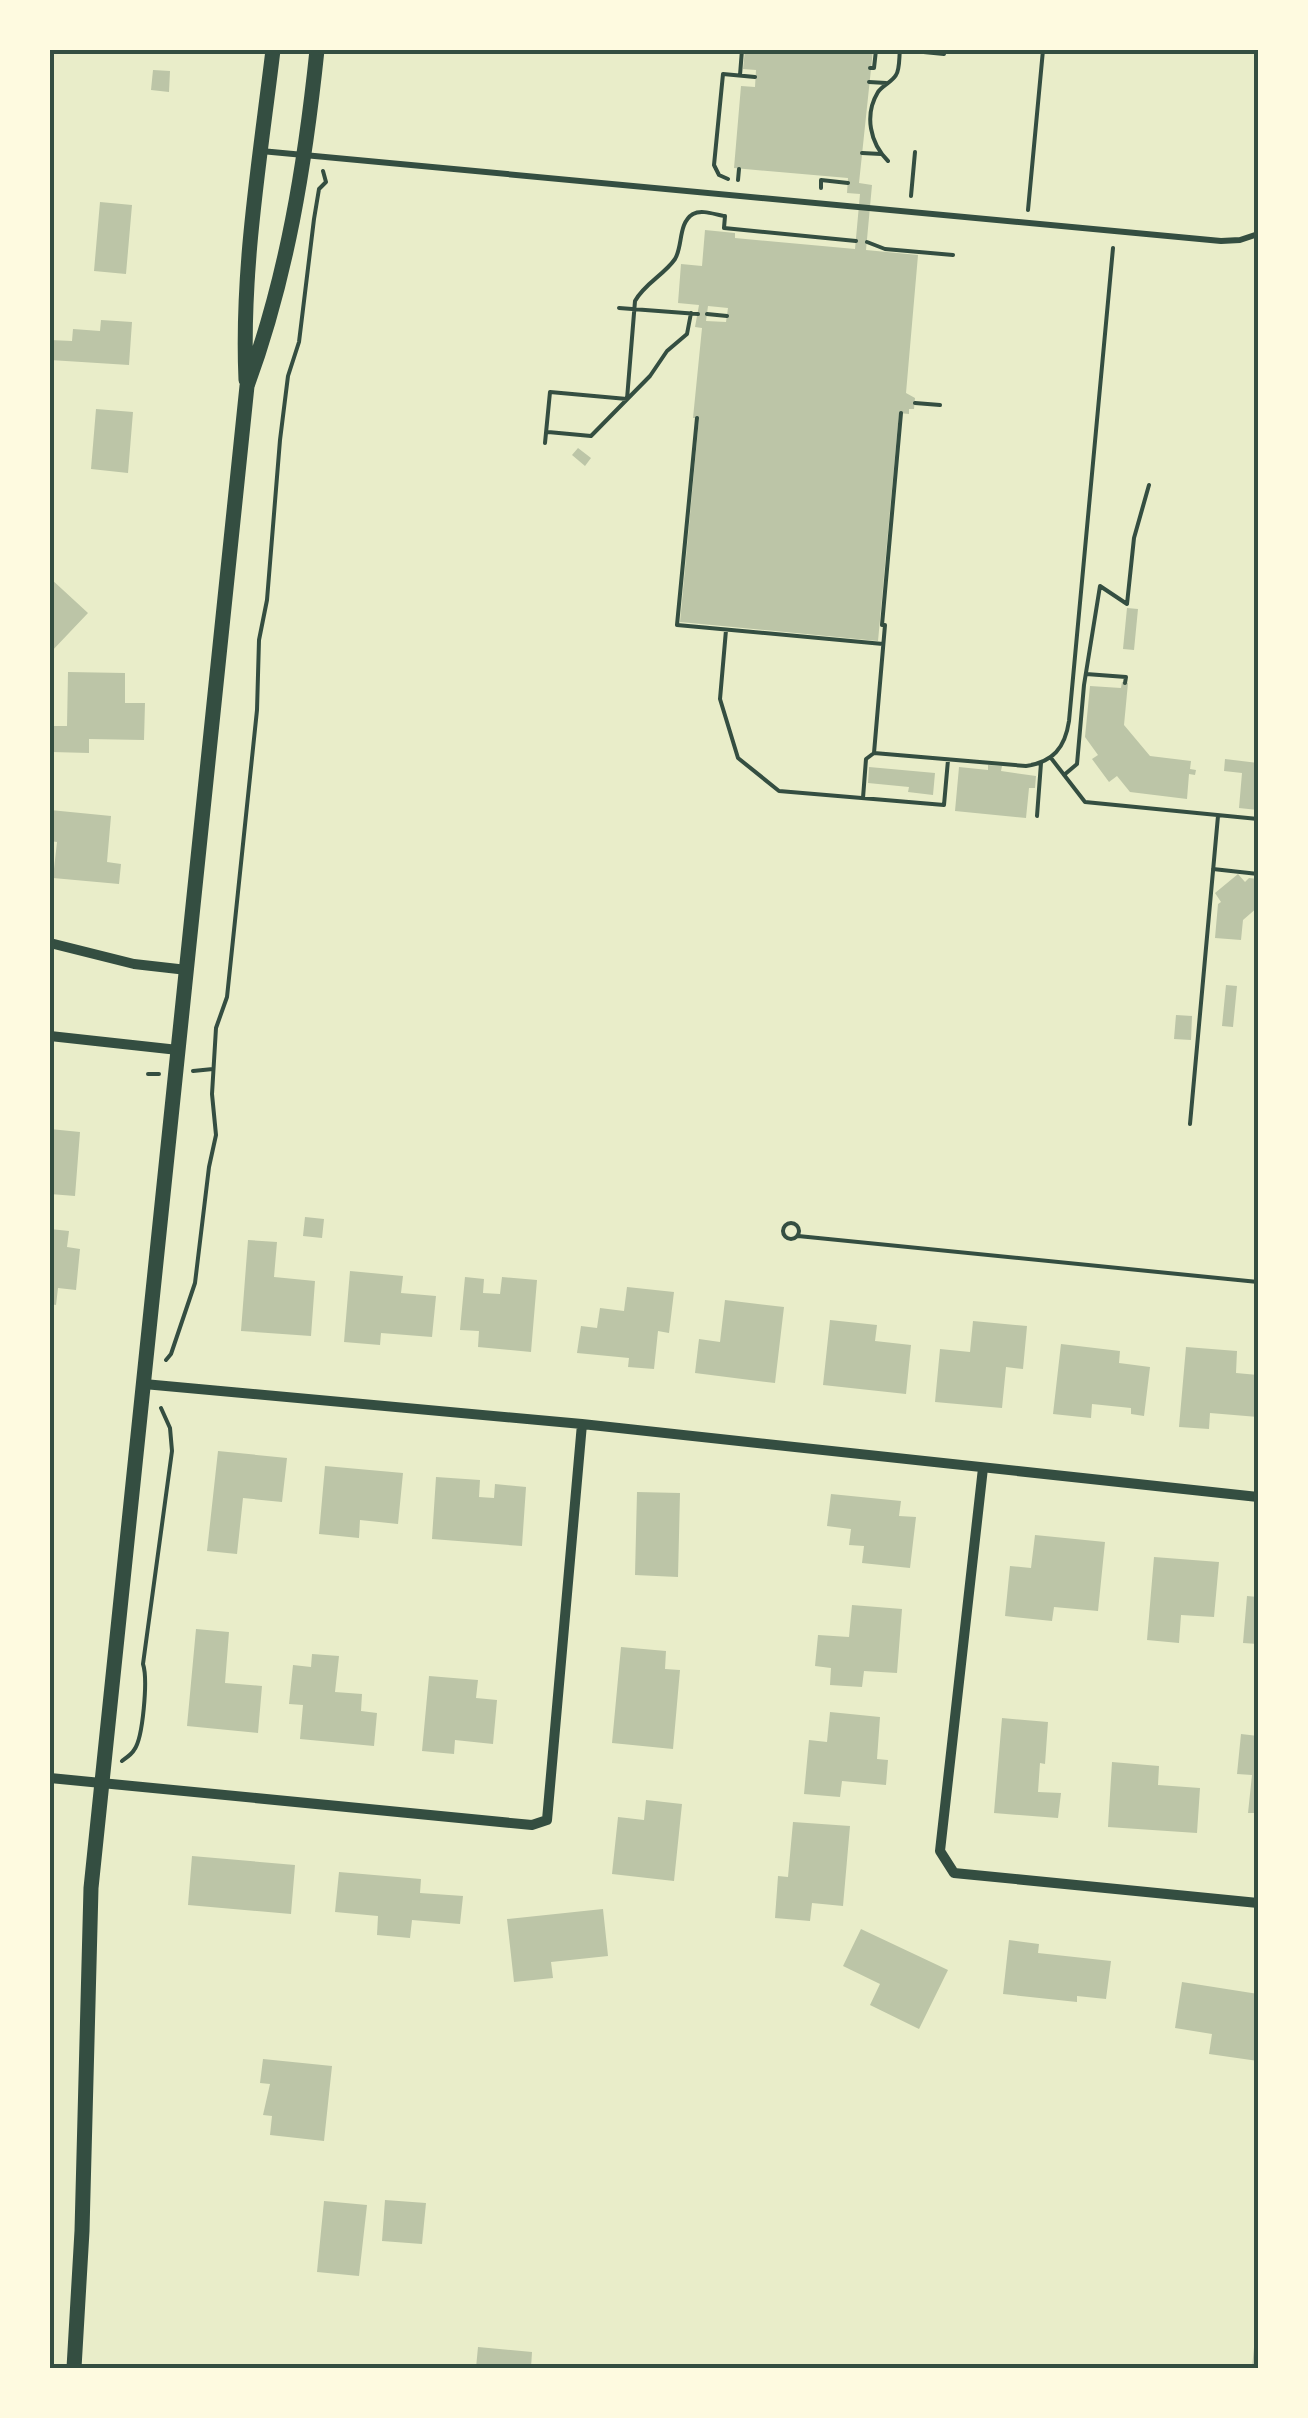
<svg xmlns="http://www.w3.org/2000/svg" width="1308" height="2418" viewBox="0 0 1308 2418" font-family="Signika,sans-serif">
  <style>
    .building { fill: #bcc5a7; fill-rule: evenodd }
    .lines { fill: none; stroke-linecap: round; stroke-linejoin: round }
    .path { stroke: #344e41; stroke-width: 4 }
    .service { stroke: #344e41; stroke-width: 6 }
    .minor { stroke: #344e41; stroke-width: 10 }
    .tertiary { stroke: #344e41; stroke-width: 15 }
    .neatline { fill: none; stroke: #344e41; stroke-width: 4 }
  </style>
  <rect width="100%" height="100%" fill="#e9edc9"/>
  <path class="building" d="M745 50H873L859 183 872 185 866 250 918 255 906 393 915 398 914 409H909V414L899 413 878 641 680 622 699 418H693L702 328 695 327 699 305 678 303 681 264 702 266 705 230 735 233V238L855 249 860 194 847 193 848 178 734 168 741 86 755 87 756 70 743 69ZM708 306 728 308 726 322 706 321Z
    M153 70 170 71 169 92 151 90Z
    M100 202 132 205 126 274 94 271Z
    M101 320 132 322 129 365 50 360V340L72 341 73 329 100 331Z
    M96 409 133 412 128 473 91 469Z
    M578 448 591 458 585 466 572 455Z
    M50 578 88 613 50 653Z
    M1127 608 1138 609 1134 650 1123 649Z
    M68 672 125 673V703H145L144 740 89 739V753L52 752 53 726H67Z
    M1122 682 1128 683 1124 725 1150 756 1191 761 1190 769 1196 770 1195 775 1189 774 1187 799 1130 792 1117 776 1109 782 1092 759 1098 755 1085 737 1090 686 1121 688Z
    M1225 759 1258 763V810L1239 808 1242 773 1224 771Z
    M988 765 1002 766 1001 771 1036 776 1035 788H1029L1026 818 955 811 959 767 988 770Z
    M869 767 935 773 933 795 908 792 909 787 868 783Z
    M50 810 111 816 107 862 121 864 119 884 53 878 57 842 50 841Z
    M1238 874 1245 882 1249 878 1258 879V907L1243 920 1241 940 1215 938 1218 904 1221 902 1215 893Z
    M1226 985 1237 986 1233 1027 1222 1026Z
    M1176 1015 1192 1016 1191 1040 1174 1039Z
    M50 1129 80 1132 75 1196 50 1194Z
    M305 1217 324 1219 322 1238 303 1236Z
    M50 1229 69 1231 67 1247 80 1249 76 1290 58 1288 56 1305 50 1304Z
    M248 1240 277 1242 274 1277 315 1281 311 1336 241 1331Z
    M350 1271 403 1276 401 1293 436 1296 432 1337 381 1333 380 1345 344 1342Z
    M465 1277 484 1279 483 1293 500 1294 502 1277 537 1280 531 1352 478 1347 479 1331 460 1330Z
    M627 1287 674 1292 669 1333 658 1331 654 1369 628 1367 629 1358 577 1353 581 1326 597 1328 600 1308 624 1311Z
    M725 1300 784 1307 775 1383 695 1373 699 1339 720 1342Z
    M830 1320 877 1325 875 1341 911 1345 906 1394 823 1385Z
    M973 1321 1027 1326 1023 1369 1006 1367 1002 1408 935 1402 940 1349 970 1352Z
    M1061 1344 1120 1351 1119 1363 1150 1367 1144 1416 1131 1414V1408L1092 1404 1091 1418 1053 1414Z
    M1186 1347 1237 1351 1236 1373 1258 1375V1417L1210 1413 1209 1429 1179 1427Z
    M218 1451 287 1458 282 1502 243 1498 237 1554 207 1551Z
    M325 1466 403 1473 398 1524 360 1520 359 1538 319 1534Z
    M436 1477 480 1480 479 1497 494 1498 495 1484 526 1487 522 1546 432 1539Z
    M637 1492 680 1493 678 1577 635 1575Z
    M831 1494 901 1501 899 1516 916 1517 910 1568 862 1563 864 1546 849 1545 851 1529 827 1526Z
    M1035 1535 1105 1542 1098 1611 1054 1607 1052 1621 1005 1616 1010 1566 1031 1568Z
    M1154 1557 1219 1562 1214 1617 1181 1615 1179 1643 1147 1640Z
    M1247 1596 1258 1597V1644L1243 1643Z
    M852 1605 902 1609 897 1673 864 1671 862 1687 830 1685 831 1668 815 1666 818 1635 849 1637Z
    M196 1629 229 1632 225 1683 262 1686 258 1733 187 1726Z
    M621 1647 666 1651 665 1669 680 1670 673 1749 612 1743Z
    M312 1654 339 1656 335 1692 362 1694 361 1711 377 1713 374 1746 300 1739 303 1705 289 1704 293 1665 311 1667Z
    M429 1676 478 1680 476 1698 497 1700 493 1744 455 1740 454 1754 422 1751Z
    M830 1712 880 1717 877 1759 888 1760 886 1785 842 1781 840 1797 804 1794 809 1740 827 1742Z
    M1002 1718 1048 1722 1045 1764 1040 1763 1038 1792 1061 1793 1058 1818 994 1813Z
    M1241 1734 1258 1736V1813H1248L1252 1775 1237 1774Z
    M1112 1762 1159 1766 1158 1785 1200 1788 1197 1833 1108 1827Z
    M646 1800 682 1804 674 1881 612 1874 618 1817 644 1820Z
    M793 1822 850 1826 843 1906 812 1903 810 1921 775 1918 778 1876 788 1877Z
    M192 1856 295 1865 291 1914 188 1905Z
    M339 1872 421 1879 420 1893 463 1896 460 1924 412 1920 410 1938 377 1935 378 1916 335 1912Z
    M603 1909 608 1956 551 1962 553 1978 514 1982 507 1919Z
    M861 1929 948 1970 919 2029 870 2005 880 1984 843 1966Z
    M1009 1940 1039 1944 1038 1953 1111 1961 1106 1999 1077 1996V2002L1003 1994Z
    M1182 1982 1258 1994V2061L1209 2054 1212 2034 1175 2028Z
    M263 2059 332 2066 324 2141 270 2135 272 2116 263 2115 270 2084 260 2083Z
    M385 2200 426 2203 422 2244 382 2241Z
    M324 2201 367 2205 359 2276 317 2272Z
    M1255 2337H1258V2368H1252Z
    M478 2347 532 2352 531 2368H476Z"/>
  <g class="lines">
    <path class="path" d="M903 50 944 54V50
      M870 68H874L876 50
      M740 75 742 50
      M869 82 886 83
      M862 153 881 154
      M888 161C870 143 864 115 878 92 883 85 892 82 896 75 900 69 899 56 900 50
      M728 179 719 175 714 165 723 74 755 77
      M738 180 739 169
      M821 188V180L848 183
      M911 196 915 152
      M1028 210 1043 50
      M867 242 885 249 953 255
      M619 308 698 314
      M707 314 727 316
      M915 403 940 405
      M901 413 882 625H885L874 753 1026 766C1053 762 1065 748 1069 721L1113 248
      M697 418 677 625 883 644
      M548 432 591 436 650 376 667 351 687 334 691 313
      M545 443 550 392 627 399 635 301C645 283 664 275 675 259 683 246 678 223 693 214 702 209 716 215 725 216L724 228 856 241
      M726 630 720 699 738 758 779 791 944 805 948 760
      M1086 674 1126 677 1125 683
      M1051 758 1085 802 1258 819
      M1064 775 1077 764 1084 685 1100 586 1127 604 1134 538 1149 485
      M863 798 866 759 874 753
      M1037 816 1041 763
      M1213 869 1258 874
      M193 1071 213 1069
      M148 1074H159
      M1190 1124 1218 816
      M783 1231a8 8 0 1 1 16 0a8 8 0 1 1-16 0Z
      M798 1236 1258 1282
      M166 1360 171 1354 195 1283 209 1167 216 1135 212 1094 216 1028 227 997 238 892 257 710 259 640 267 600 280 440 288 376 299 342 314 219 319 189 326 182 323 171
      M122 1761C126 1758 132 1754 134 1750 143 1739 148 1679 143 1664L172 1451 170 1428 161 1408"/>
    <path class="service" d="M261 151 1221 241 1240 240 1258 234"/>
    <path class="minor" d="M50 943 134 964 187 970
      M50 1036 178 1050
      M144 1384 582 1424 1258 1497
      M983 1468 940 1851 954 1873 1258 1903
      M50 1778 532 1825 547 1820 582 1424"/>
    <path class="tertiary" d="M246 380C241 270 260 159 273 50
      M74 2368 82 2231 91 1888 247 386C287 277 305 165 317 50"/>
  </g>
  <rect width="1308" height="2418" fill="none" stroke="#fefae0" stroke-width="105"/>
  <rect x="52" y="52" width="1204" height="2314" class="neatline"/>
</svg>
